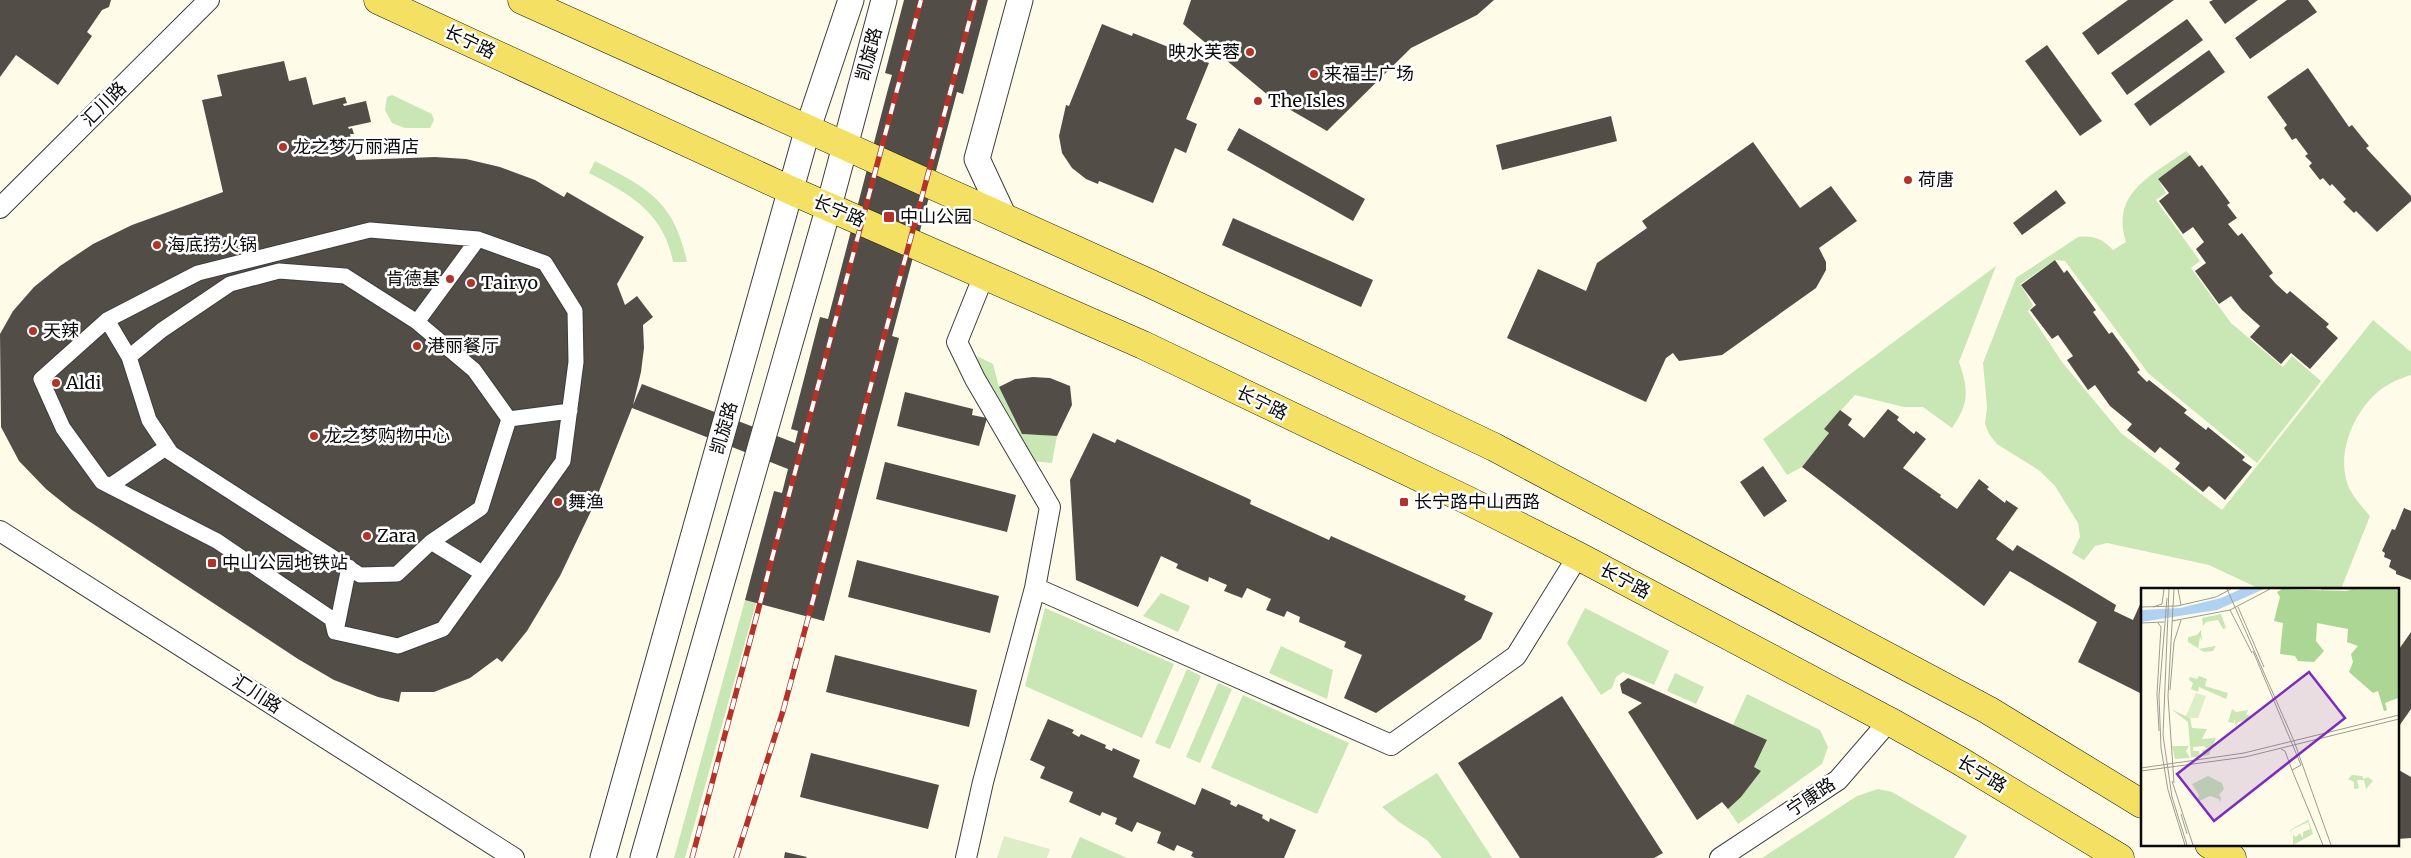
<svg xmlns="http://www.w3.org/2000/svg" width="2411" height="858" viewBox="0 0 2411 858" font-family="Merriweather,'Noto Sans SC',serif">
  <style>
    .green { fill: #c9e6b5 }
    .pitch { fill: #dceec6 }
    .building { fill: #534d47 }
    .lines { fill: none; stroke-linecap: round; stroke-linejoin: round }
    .pedestrian-casing { stroke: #3d3d3d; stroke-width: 17 }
    .minor-casing { stroke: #3d3d3d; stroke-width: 22 }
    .tertiary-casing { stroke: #3d3d3d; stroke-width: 27 }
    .primary-casing { stroke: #1b1b1b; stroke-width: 29 }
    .pedestrian { stroke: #fff; stroke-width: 15 }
    .minor { stroke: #fff; stroke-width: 20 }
    .tertiary { stroke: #fff; stroke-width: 25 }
    .primary { stroke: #f4e163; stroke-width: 28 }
    .rail-casing { stroke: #b43228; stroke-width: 5.5 }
    .rail { stroke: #fff; stroke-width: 4; stroke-dasharray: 11; stroke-linecap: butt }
    .poi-dot { fill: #b43228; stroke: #fff; stroke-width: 2 }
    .labels { text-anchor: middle; stroke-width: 5; stroke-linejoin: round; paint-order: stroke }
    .street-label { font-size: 18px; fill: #0a0a0a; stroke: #fff }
    .poi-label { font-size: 18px; fill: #0a0a0a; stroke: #fff; text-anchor: start }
    .inset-road { fill: none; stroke: #9c9b90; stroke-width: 1 }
    .view { fill: #7b2cbf; fill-opacity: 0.15; stroke: #7b2cbf; stroke-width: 2.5 }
    .inset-edge { fill: none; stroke: #0a0a0a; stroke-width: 2.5 }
  </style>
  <rect width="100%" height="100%" fill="#fefce9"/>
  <path class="green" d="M392 95 432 114 434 120 430 128H405L392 123 385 110 387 97Z
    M2186 151 2190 155 2158 179 2166 193 2156 200 2200 261 2191 268 2231 323 2283 367 2292 356 2321 381 2257 463 2148 373 2065 261 2055 260 2020 284 2033 305 2028 311 2062 362 2121 433 2222 510 2373 320 2411 352V375C2401 378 2389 383 2380 390 2353 412 2335 455 2349 488 2354 498 2363 508 2370 516L2341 589H2260L2209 565 2107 543 2095 546 2084 560 2072 553 2080 537 2078 523 2055 486 2040 471 1997 444 1989 434 1985 424 1987 407 1983 363 2016 278 2078 237C2093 235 2103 239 2113 250L2126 242C2110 192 2153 175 2186 151Z
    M595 161C647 188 674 200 687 262H673C664 213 630 194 589 173Z
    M1996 266 1959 362C1969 390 1969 404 1952 428L1923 407H1904L1855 395 1824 429 1829 433 1802 467 1787 475 1763 439Z
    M977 356 993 364 999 387 1022 434 1057 436 1052 463 1031 461 983 380Z
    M1161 593 1190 606 1178 632 1143 616Z
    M745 600 756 603 685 858H674Z
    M1045 608 1174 664 1142 738 1025 686Z
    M1585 608 1669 651 1654 685 1623 672 1616 677 1612 688 1601 695 1567 643Z
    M1281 646 1333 670 1327 699 1269 673Z
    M1187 669 1201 676 1170 749 1155 743Z
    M1675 673 1704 687 1696 704 1667 691Z
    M1218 683 1232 689 1200 763 1186 757Z
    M1747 694 1820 730 1828 747 1822 764 1738 824 1728 809 1741 797 1761 771 1754 767 1767 741 1733 725Z
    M1243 695 1349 743 1317 814 1211 768Z
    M1437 773 1492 858H1442L1427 840 1399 822 1382 807Z
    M1878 789 1892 792 1967 836 1954 858H1762L1857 796Z
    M1080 837 1127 858H1071Z"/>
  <path class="pitch" d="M1004 836 1050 849 1047 858H997Z"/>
  <path class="building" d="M0 0H111L109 7 102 10 87 32 92 36 58 85 16 55 0 77Z
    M904 0H988L963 94 957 92 892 336 899 338 824 621 745 600 774 491 782 493 788 469 632 408 592 509 560 576 527 631 502 662 497 658 470 678 434 692H401L399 702 378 697 334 680 298 659 72 510 46 489 19 461 1 427 0 334 13 311 34 287 60 266 93 244 132 225 223 192 202 100 222 96 217 75 284 61 289 81 306 77 313 105 345 97 347 103 343 104 344 106 366 101 371 122 348 127 349 129 352 128 354 134H350L356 160 435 157 466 159 500 167 535 180 564 197 567 192 644 237 617 284 625 305 637 296 653 317 643 325 644 348 641 372 633 405 642 384 795 443 798 431 791 429 820 317 828 319 888 89 892 75 885 73Z
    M1191 0H1494L1477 15 1411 48 1327 131 1275 101 1183 24Z
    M2128 0H2174L2098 55 2082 33Z
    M2213 0H2258L2225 24 2209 2Z
    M2287 0H2308L2317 12 2250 59 2235 38Z
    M2187 19 2203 40 2127 95 2111 73Z
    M1102 24 1132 36 1133 33 1209 63 1186 119 1197 124 1186 153 1175 148 1153 203 1099 181 1098 184 1086 179 1072 168 1062 153 1059 136 1066 105 1069 106Z
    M2047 45 2102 121 2080 136 2025 61Z
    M2209 50 2225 72 2150 126 2134 104Z
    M2308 68 2349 127 2352 125 2369 146 2366 148 2411 196V201L2377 232 2356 211 2354 213 2343 202 2346 199 2332 184 2330 186 2323 178 2320 180 2309 166 2312 163 2305 156 2308 154 2296 138 2292 140 2284 128 2287 125 2267 97Z
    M1611 116 1617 141 1502 170 1496 145Z
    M1239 128 1365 199 1353 221 1227 150Z
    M1753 142 1800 208 1831 186 1857 221 1819 248 1826 262V270L1816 288 1722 355 1679 361 1673 353 1666 358 1646 402 1507 338 1538 269 1586 291 1597 263 1647 228 1642 221Z
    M2190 155 2199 167 2202 165 2230 203 2227 205 2237 218 2228 224 2238 236 2242 233 2273 273 2269 276 2276 284 2287 294 2290 291 2329 324 2326 327 2338 338 2310 369 2291 353 2281 364 2250 337 2260 326 2242 310 2231 296 2219 304 2195 271 2206 263 2196 249 2204 242 2193 227 2183 234 2159 201 2169 193 2158 179Z
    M2056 190 2066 203 2022 235 2013 223Z
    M1233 218 1373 280 1361 307 1222 245Z
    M2055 260 2064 273 2067 270 2096 310 2093 312 2109 334 2112 332 2140 370 2137 372 2147 382 2149 380 2187 410 2184 413 2206 430 2208 427 2245 457 2242 460 2252 467 2225 500 2209 486 2203 492 2175 469 2180 463 2160 447 2155 453 2127 430 2132 424 2110 406 2095 385 2088 390 2067 360 2073 356 2058 335 2052 339 2030 310 2036 305 2021 285Z
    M1033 377 1050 378 1070 386 1072 405 1057 436 1022 434 999 387 1015 379Z
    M905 392 973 409 972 415 987 418 979 446 897 426Z
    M1888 409 1899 417 1897 420 1914 434 1916 431 1926 439 1903 468 1941 495 1940 497 1957 509 1979 479 1989 487 1987 489 2005 503 2006 500 2018 508 1996 539 2013 551 2017 545 2116 605 2114 611 2133 620 2142 600V694L2078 662 2097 622 2010 571 1984 606 1802 467 1829 433 1824 429 1840 410 1852 419 1848 425 1864 438Z
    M1093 433 1115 443 1117 439 1247 498 1251 500 1250 504 1329 540 1331 536 1466 596 1464 600 1493 613 1481 639 1376 713 1344 698 1362 655 1344 647 1346 642 1299 622 1300 617 1287 611 1284 617 1266 610 1271 599 1247 588 1242 598 1224 591 1227 585 1209 577 1208 582 1176 568 1178 564 1161 556 1138 607 1076 580 1070 480Z
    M885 462 1016 495 1007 532 876 499Z
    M1763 466 1787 501 1764 517 1740 482Z
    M2404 508 2411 511V580L2396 574V571L2389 567 2391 560 2384 557 2385 553 2382 551 2392 529 2395 530Z
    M857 560 999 596 990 633 848 597Z
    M2411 632V709L2397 729V652Z
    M835 655 977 690 969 727 826 692Z
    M1628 678 1767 740 1754 767 1761 771 1741 797 1728 809 1722 802 1697 820 1628 712 1642 703 1622 693 1620 684Z
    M1562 696 1663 853 1654 858H1520L1458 763Z
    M1048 719 1074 730 1072 733 1079 737 1081 734 1106 745 1105 748 1112 751 1113 748 1140 760 1133 777 1195 805 1202 788 1231 801 1230 804 1236 807 1238 804 1263 815 1262 818 1269 822 1270 818 1296 830 1284 858H1195L1191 856 1193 852 1177 845 1174 851 1157 843 1161 832 1137 822 1132 832 1115 824 1117 818 1102 812 1100 816 1069 802 1073 792 1040 778 1045 767 1030 760Z
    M811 753 939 785 928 829 800 797Z
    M2397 769 2411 777V838L2397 839Z
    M785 852 807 857 806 858H784Z"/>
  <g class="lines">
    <g class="pedestrian-casing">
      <path id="pedestrian" d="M370 230 478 239 545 263 575 311 576 362 563 461 443 629 398 646 335 632 332 619 217 541 102 482 63 428 41 379 107 320 198 273Z
        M279 271 345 276 417 322 474 370 509 419 481 508 431 542 397 574 360 575 171 453 149 420 129 357 162 330 230 284Z
        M107 320 129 357
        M417 322 478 239
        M509 419 570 411
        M110 486 167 447
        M431 542 482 573
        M336 631 349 567"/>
    </g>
    <g class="minor-casing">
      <path id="minor" d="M0 208 209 0
        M0 531 514 858
        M1035 588 1391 745 1516 656 1578 556
        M966 858 983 782 1035 588 1050 507 975 379 957 342 984 275
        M1720 858 1838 780 1889 721"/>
    </g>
    <g class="tertiary-casing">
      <path id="tertiary" d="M1004 217 977 159 1020 0
        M603 858 808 128 851 0
        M643 858 829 206 884 0"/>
    </g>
    <g class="primary-casing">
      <path id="primary" d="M378 0 790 190 1143 345 1467 500 1578 556 1889 721 1960 761 2120 858
        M522 0 1149 283 1494 447 1988 710 2142 804
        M2209 844 2232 858"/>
    </g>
    <use href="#pedestrian" class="pedestrian"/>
    <use href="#minor" class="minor"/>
    <use href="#tertiary" class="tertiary"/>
    <use href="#primary" class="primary"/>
    <g class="rail-casing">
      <path id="rail" d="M692 858 921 0
        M736 858 783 711 975 0"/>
    </g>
    <use href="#rail" class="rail"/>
  </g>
  <g class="poi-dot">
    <circle cx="1250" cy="52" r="5"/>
    <circle cx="1314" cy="74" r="5"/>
    <circle cx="1258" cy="101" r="5"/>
    <circle cx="283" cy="147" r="5"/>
    <circle cx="1908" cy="180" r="5"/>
    <rect x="883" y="211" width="12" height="12" rx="2.5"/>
    <circle cx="157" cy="245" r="5"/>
    <circle cx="450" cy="279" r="5"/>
    <circle cx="471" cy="283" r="5"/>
    <circle cx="33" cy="331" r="5"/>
    <circle cx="417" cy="346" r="5"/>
    <circle cx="56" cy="383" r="5"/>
    <circle cx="314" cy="436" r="5"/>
    <circle cx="558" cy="502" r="5"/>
    <rect x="1399" y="497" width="10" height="10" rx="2.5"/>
    <circle cx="367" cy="536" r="5"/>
    <rect x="207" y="558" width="10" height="10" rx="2.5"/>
  </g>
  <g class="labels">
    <g class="street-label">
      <text transform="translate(470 42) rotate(25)" y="6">长宁路</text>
      <text transform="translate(869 54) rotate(-75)" y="6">凯旋路</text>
      <text transform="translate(104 104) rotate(-45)" y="6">汇川路</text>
      <text transform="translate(839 211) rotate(23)" y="6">长宁路</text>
      <text transform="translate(1262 403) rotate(26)" y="6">长宁路</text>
      <text transform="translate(724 428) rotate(-74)" y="6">凯旋路</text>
      <text transform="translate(1625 581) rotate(28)" y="6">长宁路</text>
      <text transform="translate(257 694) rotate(33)" y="6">汇川路</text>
      <text transform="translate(1982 774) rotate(31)" y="6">长宁路</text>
      <text transform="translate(1811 797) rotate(-34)" y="6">宁康路</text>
    </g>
    <g class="poi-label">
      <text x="1240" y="58" text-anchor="end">映水芙蓉</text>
      <text x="1324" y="80">来福士广场</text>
      <text x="1268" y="107">The Isles</text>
      <text x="293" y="153">龙之梦万丽酒店</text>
      <text x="1918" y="186">荷唐</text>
      <text x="900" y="223">中山公园</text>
      <text x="167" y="251">海底捞火锅</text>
      <text x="440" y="285" text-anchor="end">肯德基</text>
      <text x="481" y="289">Tairyo</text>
      <text x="43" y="337">天辣</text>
      <text x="427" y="352">港丽餐厅</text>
      <text x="66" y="389">Aldi</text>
      <text x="324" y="442">龙之梦购物中心</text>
      <text x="568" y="508">舞渔</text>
      <text x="1414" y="508">长宁路中山西路</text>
      <text x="377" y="542">Zara</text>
      <text x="222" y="569">中山公园地铁站</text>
    </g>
  </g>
  <g transform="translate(2141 588)">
    <rect width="258" height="258" fill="#fefce9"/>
    <path d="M80 26 85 40 82 41 77 32 65 34 62 38 61 30ZM60 42 61 54 59 49 57 61 75 58 72 63 63 64 47 54V49L56 47ZM58 88 66 91 64 98 87 105 85 111 58 99 57 104 50 101 52 95 48 92 49 89 56 91ZM30 121 49 130 51 140 66 141 61 151 75 150 68 167 62 168 61 162 66 161 63 158 52 159V163H58L59 169H50L47 134ZM91 121 95 124 107 122 105 127H109L110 131 97 134 95 139 93 130V135L87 134ZM31 158H48L45 163 49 170 34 171ZM211 187 221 188 223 191 227 189 232 193 225 201 223 192H216L218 200 213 201V194L207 191ZM67 188 81 195 83 201 78 207 80 210 79 215 78 211 69 208 56 214 58 207 51 196ZM163 219 172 246 152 257V247L155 249 159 245 162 250V244L169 241 167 234 150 242 151 246 149 242 167 232Z" fill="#c9e6b5"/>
    <path d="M141 1 205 3 213 1H257V110L244 115 246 122 243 123 237 103 232 105 208 84 212 74 210 66 217 58 206 54 207 41 176 35 175 53 183 63 173 74 157 73 154 68 139 66 142 35 133 33 139 9 136 4Z" fill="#abd694"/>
    <path d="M55 105 65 108 57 130H49L45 128Z" fill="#dceec6"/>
    <path d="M100 1H123L76 22 0 34V22L39 20 80 10Z" fill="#afd2f3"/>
    <path class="inset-road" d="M28 1 22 147 31 209 46 257M37 1 40 17M86 1 153 153 190 257M180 1H214M26 10 18 108 20 160 27 202 44 257M0 19 36 18 75 9 90 1M12 19 21 16 23 1M97 19 123 79M89 22 111 65M31 33 89 22 129 1M0 35 23 34M17 35 20 39 16 106 18 143M112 63 160 177 151 182 182 257M29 102 33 54 40 32M140 161 144 163 151 182M0 180 103 165 258 127M0 183 104 169 258 131M31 193 52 257M33 195 27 108 33 1M40 226 46 246"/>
    <path class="view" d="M168 84 204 130 73 233 36 186Z"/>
    <rect width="258" height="258" class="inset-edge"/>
  </g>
</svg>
